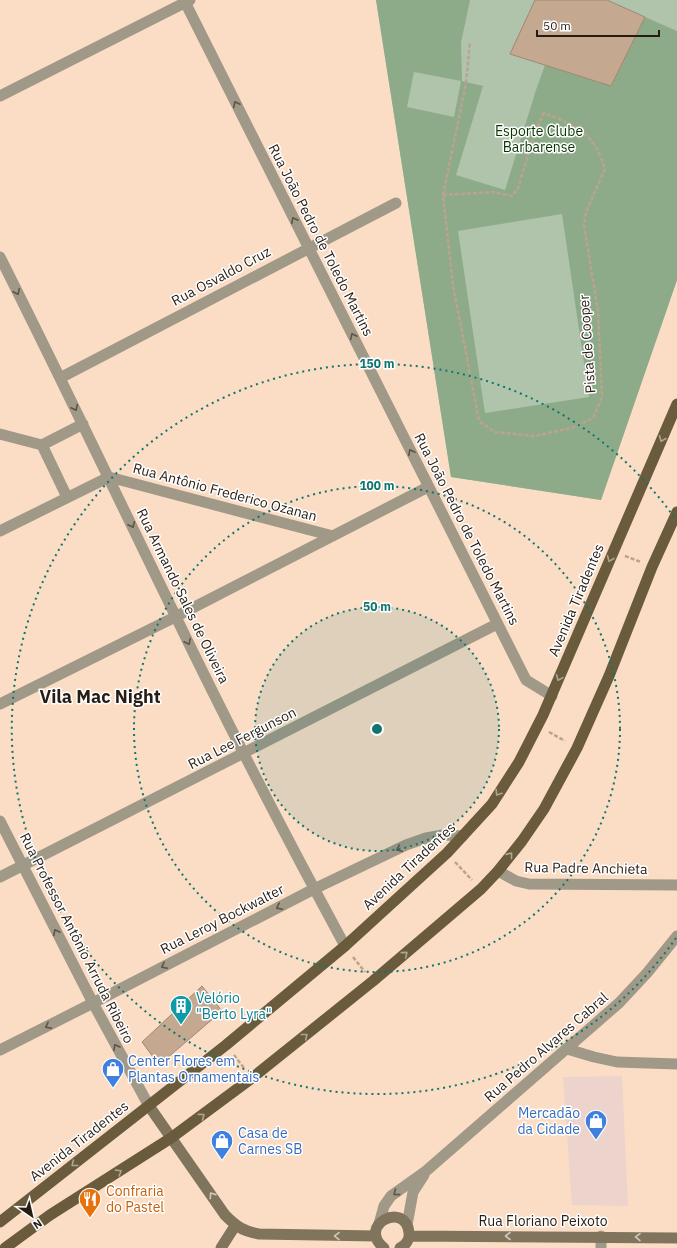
<svg xmlns="http://www.w3.org/2000/svg" width="677" height="1248" viewBox="0 0 677 1248" font-family="'IBM Plex Sans',sans-serif">
  <style>
    .commercial { fill: #ecd3cc }
    .green { fill: #afc4ab }
    .forest { fill: #8eab89; fill-rule: evenodd }
    .building { fill: #c4a890; stroke: #a28771 }
    .lines { fill: none; stroke-linecap: round; stroke-linejoin: round }
    .path { stroke: #bba390; stroke-width: 2.5; stroke-dasharray: 4 2; stroke-linecap: butt }
    .minor { stroke: #a19988; stroke-width: 11 }
    .secondary { stroke: #80755c; stroke-width: 11 }
    .primary { stroke: #695b3c; stroke-width: 11 }
    .oneway { stroke: #5e5448 }
    .oneway2 { stroke: #aca594 }
    .oneway3 { stroke: #ccc8be }
    .ring { fill: none; stroke: #0f766e; stroke-width: 2; stroke-dasharray: 2 4 }
    .labels { text-anchor: middle; stroke-width: 3; stroke-linejoin: round; paint-order: stroke }
    .park-label { font-size: 14px; fill: #0a3403; stroke: #fff }
    .street-label { font-size: 14px; fill: #271c13; stroke: #fff }
    .culture-label { font-size: 14px; fill: #0d838f; stroke: #fff; text-anchor: start }
    .shop-label { font-size: 14px; fill: #366cbe; stroke: #fff; text-anchor: start }
    .food-label { font-size: 14px; fill: #c56008; stroke: #fff; text-anchor: start }
    .district-label { font-size: 18px; font-weight: bold; fill: #271c13; stroke: #fff }
    .centre { fill: #0f766e; stroke: #fff; stroke-width: 2 }
    .ring-label { font-size: 12px; text-anchor: middle; font-weight: bold; fill: #0f766e; stroke: #fff; stroke-width: 3; stroke-linejoin: round; paint-order: stroke }
  </style>
  <rect width="100%" height="100%" fill="#fbddc5"/>
  <path class="commercial" d="M622 1076 628 1206 572 1205 563 1077Z"/>
  <path class="green" d="M376 0H677V280L601 500 451 477Z"/>
  <path class="forest" d="M376 0H470L461 43 462 81 483 86 456 175 505 190 536 90 545 65 611 86 645 17 677 31V280L601 500 451 477ZM414 72 461 81 454 117 407 107ZM562 214 589 397 485 413 458 231Z"/>
  <path class="building" d="M535 0H607L645 17 611 86 510 54Z
    M202 986 222 1011 159 1065 142 1042Z"/>
  <g class="lines">
    <path class="path" d="M443 195 493 192 512 196 518 188 536 129 544 113C560 119 578 126 590 139 597 147 602 159 605 169L586 212 584 225 598 311 602 397 593 418 572 428 534 436 495 432 479 421 453 285 443 195 466 83 470 42
      M625 556 641 562
      M549 732 565 741
      M455 862 472 880
      M353 957 365 972
      M234 1055 244 1068"/>
    <path class="minor" d="M184 0 526 680 552 696
      M0 96 190 0
      M0 257C60 376 117 496 175 615 229 727 286 837 345 946
      M60 378 396 203
      M0 434 42 445 83 424
      M42 445 67 497
      M0 531 109 477 333 536
      M0 704 175 617 428 487
      M0 821 93 1003 149 1106
      M498 871 516 881 529 884 677 885
      M0 877 497 624
      M567 1049 594 1057 617 1062 677 1064
      M0 1050 93 1003 314 889 406 845 426 838 443 835 463 836
      M379 1224 384 1206 391 1196 426 1171 619 1003 647 973 677 936
      M407 1225 413 1192 424 1175
      M601 1236V1248"/>
    <path class="secondary" d="M149 1106 225 1215C237 1227 243 1231 259 1234L376 1236
      M409 1236 677 1238
      M221 1248 235 1226
      M384 1248C356 1225 406 1200 409 1233 410 1239 406 1245 400 1248"/>
    <path class="primary" d="M0 1222 226 1045 345 946 447 853 492 804 519 762 543 715 677 404
      M5 1248 50 1215 171 1138 252 1078 373 981 481 889 498 871 522 841 544 809 577 748 609 676 652 567 677 512"/>
  </g>
  <defs><path id="oneway-chevron" d="M-2-3.5L2.5 0L-2 3.5" fill="none" stroke-width="1.6" stroke-linecap="round" stroke-linejoin="round"/></defs>
  <g class="oneway">
    <use href="#oneway-chevron" transform="translate(236 104) rotate(-117)"/>
    <use href="#oneway-chevron" transform="translate(294 220) rotate(-117)"/>
    <use href="#oneway-chevron" transform="translate(17 292) rotate(64)"/>
    <use href="#oneway-chevron" transform="translate(353 336) rotate(-117)"/>
    <use href="#oneway-chevron" transform="translate(75 408) rotate(64)"/>
    <use href="#oneway-chevron" transform="translate(411 452) rotate(-117)"/>
    <use href="#oneway-chevron" transform="translate(132 525) rotate(65)"/>
    <use href="#oneway-chevron" transform="translate(188 642) rotate(63)"/>
    <use href="#oneway-chevron" transform="translate(399 849) rotate(155)"/>
    <use href="#oneway-chevron" transform="translate(279 907) rotate(153)"/>
    <use href="#oneway-chevron" transform="translate(56 932) rotate(-117)"/>
    <use href="#oneway-chevron" transform="translate(164 966) rotate(153)"/>
    <use href="#oneway-chevron" transform="translate(48 1026) rotate(153)"/>
    <use href="#oneway-chevron" transform="translate(116 1047) rotate(-119)"/>
    <use href="#oneway-chevron" transform="translate(396 1193) rotate(143)"/>
  </g>
  <g class="oneway2">
    <use href="#oneway-chevron" transform="translate(662 439) rotate(113)"/>
    <use href="#oneway-chevron" transform="translate(610 559) rotate(112)"/>
    <use href="#oneway-chevron" transform="translate(559 678) rotate(114)"/>
    <use href="#oneway-chevron" transform="translate(498 793) rotate(123)"/>
    <use href="#oneway-chevron" transform="translate(510 855) rotate(-51)"/>
    <use href="#oneway-chevron" transform="translate(405 954) rotate(-40)"/>
    <use href="#oneway-chevron" transform="translate(305 1036) rotate(-39)"/>
    <use href="#oneway-chevron" transform="translate(202 1116) rotate(-37)"/>
    <use href="#oneway-chevron" transform="translate(74 1164) rotate(142)"/>
    <use href="#oneway-chevron" transform="translate(119 1172) rotate(-32)"/>
  </g>
  <g class="oneway3">
    <use href="#oneway-chevron" transform="translate(212 1195) rotate(-125)"/>
    <use href="#oneway-chevron" transform="translate(337 1236) rotate(-179)"/>
    <use href="#oneway-chevron" transform="translate(508 1236) rotate(-180)"/>
    <use href="#oneway-chevron" transform="translate(638 1237) rotate(-179)"/>
  </g>
  <circle cx="377" cy="729" r="122" fill="#0f766e" fill-opacity=".12"/>
  <g class="ring">
    <circle cx="377" cy="729" r="122"/>
    <circle cx="377" cy="729" r="243"/>
    <path d="M676 938A365 365 0 1 1 676 520"/>
  </g>
  <defs>
    <g id="building-pin" transform="scale(1.15)"><path d="M0 17L-7.5 6A9.5 9.5 0 1 1 7.5 6Z" fill="#0f9aa8" stroke="#fff"/><path d="M-4-6H4V6H1V3H-1V6H-4ZM-2.5-4.3h1.7v1.8h-1.7ZM.8-4.3h1.7v1.8H.8ZM-2.5-1h1.7V.8h-1.7ZM.8-1h1.7V.8H.8Z" fill="#fff"/></g>
    <g id="shop-pin" transform="scale(1.15)"><path d="M0 17L-7.5 6A9.5 9.5 0 1 1 7.5 6Z" fill="#3f7fe0" stroke="#fff"/><path d="M-5-2.5h2.3a2.7 3.5 0 0 1 5.4 0H5L5.5 6h-11ZM-1.5-2.5h3a1.5 2.3 0 0 0-3 0Z" fill="#fff"/></g>
    <g id="restaurant-pin" transform="scale(1.15)"><path d="M0 17L-7.5 6A9.5 9.5 0 1 1 7.5 6Z" fill="#e8710a" stroke="#fff"/><path d="M-5-6h1v4h1v-4h1v4h1v-4h1v5L-1.5 .5V6h-2V.5L-5-1ZM5-6V6H3V1.5H1.5Q1.5-4 5-6Z" fill="#fff"/></g>
  </defs>
  <g fill-rule="evenodd">
    <use href="#building-pin" x="181" y="1006"/>
    <use href="#shop-pin" x="113" y="1069"/>
    <use href="#shop-pin" x="596" y="1121"/>
    <use href="#shop-pin" x="222" y="1141"/>
    <use href="#restaurant-pin" x="90" y="1199"/>
  </g>
  <g class="labels">
    <g class="park-label">
      <text x="539" y="136">Esporte Clube<tspan x="539" dy="16">Barbarense</tspan></text>
    </g>
    <g class="street-label">
      <text transform="translate(321 240) rotate(63)" y="5">Rua João Pedro de Toledo Martins</text>
      <text transform="translate(221 276) rotate(-28)" y="5">Rua Osvaldo Cruz</text>
      <text transform="translate(587 344) rotate(-94)" y="5">Pista de Cooper</text>
      <text transform="translate(225 492) rotate(15)" y="5">Rua Antônio Frederico Ozanan</text>
      <text transform="translate(467 529) rotate(63)" y="5">Rua João Pedro de Toledo Martins</text>
      <text transform="translate(183 596) rotate(64)" y="5">Rua Armando Sales de Oliveira</text>
      <text transform="translate(576 600) rotate(-67)" y="5">Avenida Tiradentes</text>
      <text transform="translate(242 738) rotate(-27)" y="5">Rua Lee Fergunson</text>
      <text transform="translate(409 866) rotate(-43)" y="5">Avenida Tiradentes</text>
      <text transform="translate(586 868) rotate(1)" y="5">Rua Padre Anchieta</text>
      <text transform="translate(222 919) rotate(-27)" y="5">Rua Leroy Bockwalter</text>
      <text transform="translate(77 938) rotate(63)" y="5">Rua Professor Antônio Arruda Ribeiro</text>
      <text transform="translate(546 1047) rotate(-41)" y="5">Rua Pedro Alvares Cabral</text>
      <text transform="translate(79 1141) rotate(-38)" y="5">Avenida Tiradentes</text>
      <text x="543" y="1226">Rua Floriano Peixoto</text>
    </g>
    <g class="culture-label">
      <text x="196" y="1003">Velório<tspan x="196" dy="16">"Berto Lyra"</tspan></text>
    </g>
    <g class="shop-label">
      <text x="128" y="1066">Center Flores em<tspan x="128" dy="16">Plantas Ornamentais</tspan></text>
      <text x="580" y="1118" text-anchor="end">Mercadão<tspan x="580" dy="16">da Cidade</tspan></text>
      <text x="238" y="1138">Casa de<tspan x="238" dy="16">Carnes SB</tspan></text>
    </g>
    <g class="food-label">
      <text x="106" y="1196">Confraria<tspan x="106" dy="16">do Pastel</tspan></text>
    </g>
    <g class="district-label">
      <text x="100" y="703">Vila Mac Night</text>
    </g>
  </g>
  <circle cx="377" cy="729" r="6" class="centre"/>
  <g class="ring-label">
    <text x="377" y="368">150 m</text>
    <text x="377" y="490">100 m</text>
    <text x="377" y="611">50 m</text>
  </g>
  <g transform="translate(32 1216) rotate(146)" stroke="#ffffff" stroke-width="3" paint-order="stroke">
  <path d="M0-3L7 15L0 10L-7 15Z" fill="#271c13"/>
  <text y="-6" font-size="11" font-weight="bold" text-anchor="middle" fill="#271c13">N</text>
  </g>
  <path d="M537 30v6h122v-6" fill="none" stroke="#271c13" stroke-width="2"/>
  <text x="543" y="30" font-size="12" fill="#271c13" stroke="#ffffff" stroke-width="3" paint-order="stroke">50 m</text>
</svg>
